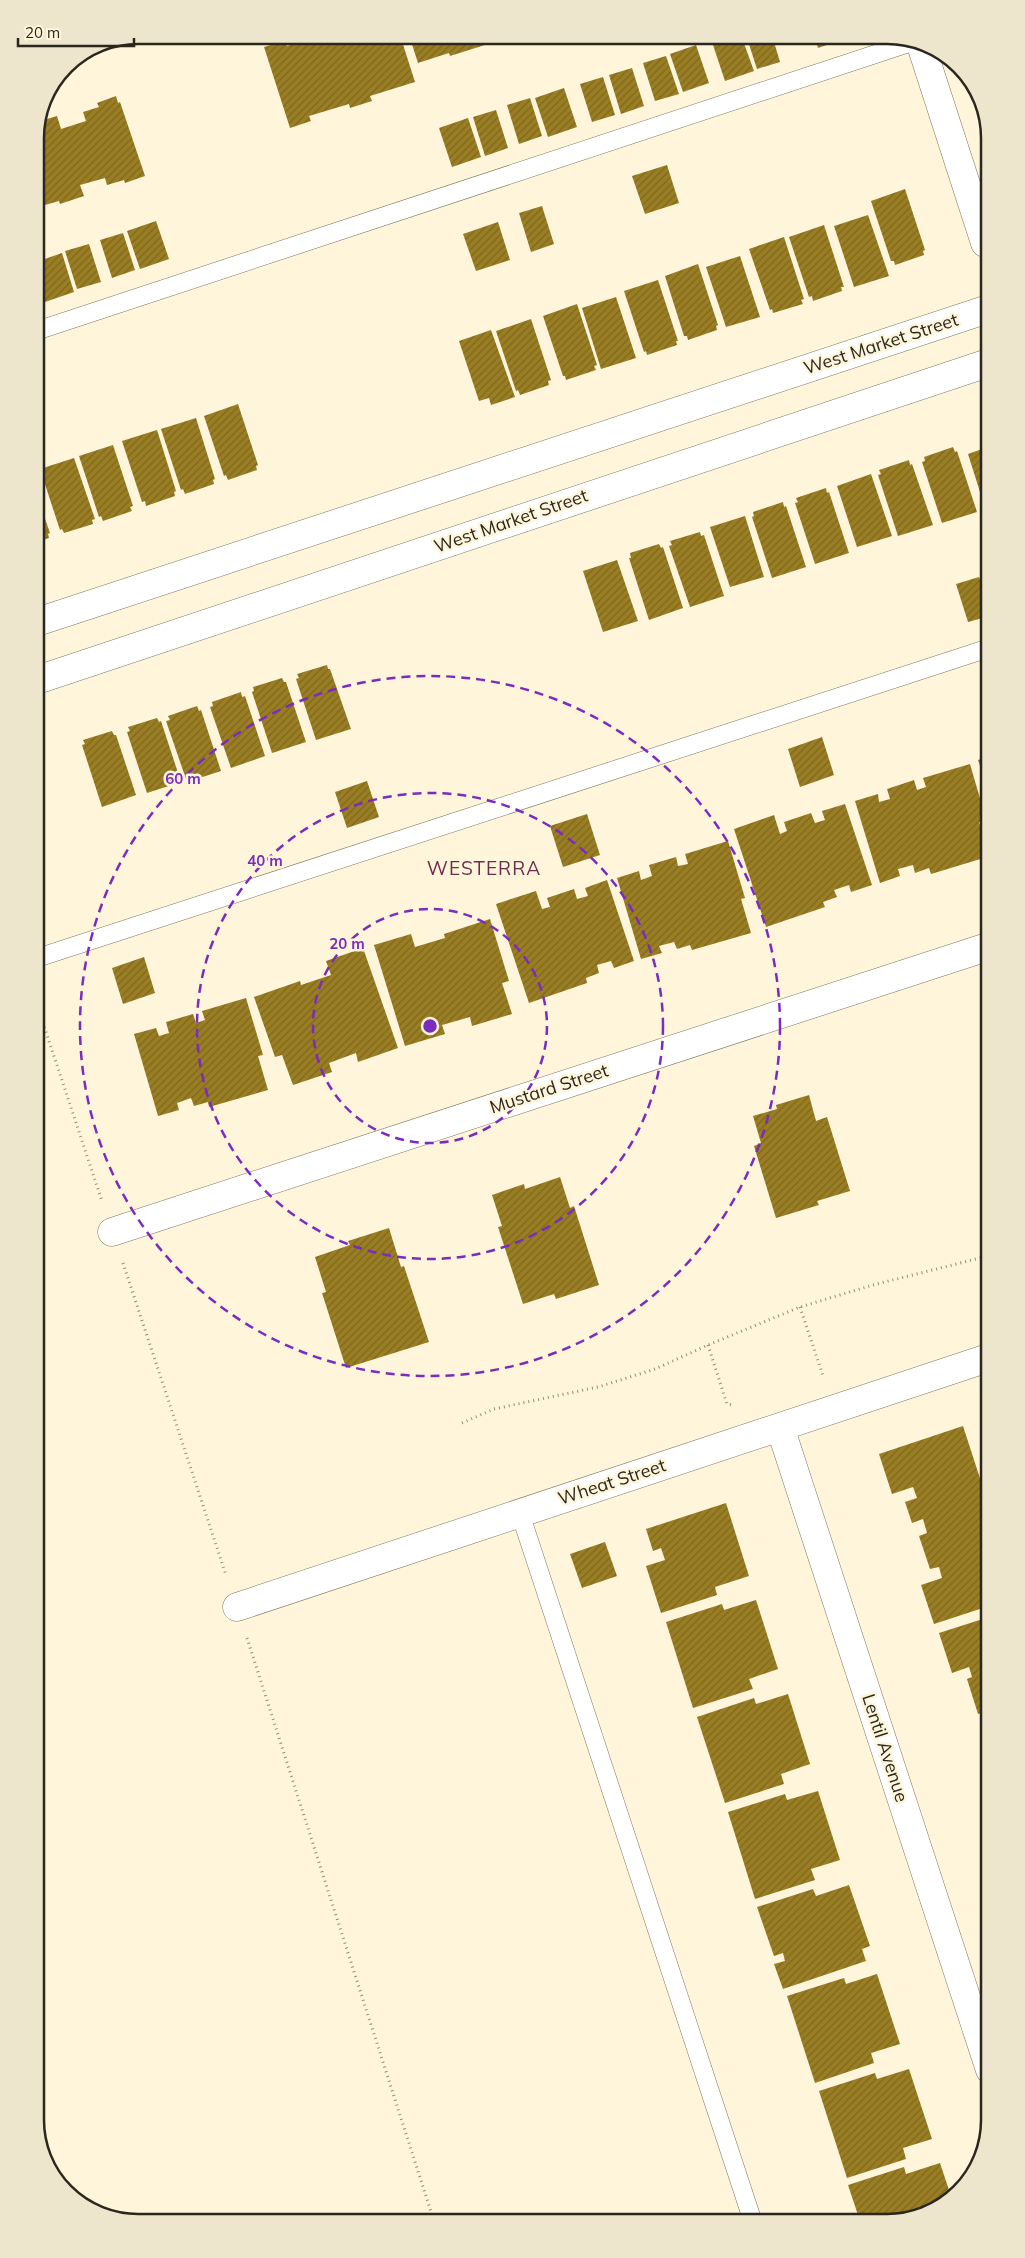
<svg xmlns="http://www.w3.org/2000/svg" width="1025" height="2258" viewBox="0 0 1025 2258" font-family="Mulish,sans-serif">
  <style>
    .building { fill: url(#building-hatch) }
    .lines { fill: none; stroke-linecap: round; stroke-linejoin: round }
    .lane-casing { stroke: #7e765f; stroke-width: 19 }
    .street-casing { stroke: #7e765f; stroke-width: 29 }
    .path { stroke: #938c7b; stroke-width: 3; stroke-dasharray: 1 4; stroke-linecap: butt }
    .lane { stroke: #fff; stroke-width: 18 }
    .street { stroke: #fff; stroke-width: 28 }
    .ring { fill: none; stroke: #7b2cbf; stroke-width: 2.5; stroke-dasharray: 9 6 }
    .labels { text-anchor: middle; stroke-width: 5; stroke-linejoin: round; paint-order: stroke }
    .street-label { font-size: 18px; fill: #2b271d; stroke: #fef5db }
    .neighbourhood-label { font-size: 19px; letter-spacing: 1px; fill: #6d2c4c; stroke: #fef5db }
    .rim { fill: none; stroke: #2b271d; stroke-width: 2.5 }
    .centre { fill: #7b2cbf; stroke: #fef5db; stroke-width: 2.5 }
    .ring-label { font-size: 15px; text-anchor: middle; font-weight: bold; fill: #7b2cbf; stroke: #fef5db; stroke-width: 5; stroke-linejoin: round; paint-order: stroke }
  </style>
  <defs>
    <pattern id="building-hatch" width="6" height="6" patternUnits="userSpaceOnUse" patternTransform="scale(1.25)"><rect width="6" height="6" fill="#9a7e24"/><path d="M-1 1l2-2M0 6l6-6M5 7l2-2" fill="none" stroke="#7e671f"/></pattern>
  </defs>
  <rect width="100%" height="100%" fill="#fef5db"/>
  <path class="building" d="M308 35H400L415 82 370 96 372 101 350 108 349 104 309 116 311 121 290 128 264 47 285 41 287 46 309 39Z
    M409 35H503L487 41 488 44 450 56 449 53 418 63Z
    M732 35H741L754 71 725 81 712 42Z
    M746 35H772L780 62 757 69Z
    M814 35H847V38L818 48Z
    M696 45 709 83 683 92 670 54Z
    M666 56 679 94 655 101 643 63Z
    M632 68 644 106 621 114 609 75Z
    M603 77 615 115 592 122 580 84Z
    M564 88 577 127 548 137 535 98Z
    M116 96 118 103 120 102 145 176 125 183 124 180 107 185 105 178 80 185 84 196 60 204 59 201 45 205 43 198 35 201V131L38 127 37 122 57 116 61 129 86 121 83 112 99 107 97 103Z
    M530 98 542 136 519 144 507 105Z
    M496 110 508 148 485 156 473 117Z
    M468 118 481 157 452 167 439 128Z
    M667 165 679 203 645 214 632 176Z
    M905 189 925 250 923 251 924 255 895 265 894 261H891L871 201Z
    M542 206 554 244 531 252 519 213Z
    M868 215 889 276 854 287 834 226Z
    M156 221 169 259 140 269 127 231Z
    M498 222 510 260 476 271 463 234Z
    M824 225 844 287H841L842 291 813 301 812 296 809 297 789 237Z
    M123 233 135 270 112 278 100 240Z
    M784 237 804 299 801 300 803 304 773 313 772 309 770 310 749 249Z
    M89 244 101 282 77 289 65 251Z
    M62 253 74 292 45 302 36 273V262Z
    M740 256 760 317 726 327 706 267Z
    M698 264 718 325 716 326 717 330 688 340 687 336H684L665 276Z
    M658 280 678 341H676L677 345 647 355 646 351 644 352 624 291Z
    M616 297 636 358 601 369 582 308Z
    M577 304 597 365 594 366 596 370 566 380 565 376H563L543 316Z
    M531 319 551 380 548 381 549 385 520 395 518 390 516 391 496 331Z
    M491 330 515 397 491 405 489 398 479 401 459 341Z
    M238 404 258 465 256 466 257 470 228 480 226 475 224 476 204 416Z
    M196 418 215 479 213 480 214 484 185 494 183 489 181 490 161 429Z
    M157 430 176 491 174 492 175 496 146 506 145 501 142 502 122 441Z
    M113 445 133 506 130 507 132 511 103 521 101 516 99 517 79 456Z
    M953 447 955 452 957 451 977 512 942 523 922 462 925 461 924 457Z
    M985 448 986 508H985L968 454Z
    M74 458 95 519 92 520 93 524 64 533 62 529 60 530 40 469Z
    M909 460 910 465 912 464 933 525 898 536 878 475 881 474 879 470Z
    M871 474 892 536 857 547 837 486Z
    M826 488 827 493 829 492 849 553 815 564 795 503 798 502 796 498Z
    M36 493 50 533 48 534 49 538 36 542Z
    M783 502 784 507 786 506 806 567 772 578 752 517 754 516 753 512Z
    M745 516 764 577 730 587 710 527Z
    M700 532 701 536 704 535 724 596 690 607 669 546 672 545 670 541Z
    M659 544 661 548 663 547 683 608 649 620 629 558H631L630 553Z
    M617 560 638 621 603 632 583 571Z
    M979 577 986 597V617L968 622 956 584Z
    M327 665 328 669H330L351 729 316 740 296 679 299 678 297 674Z
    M282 678 284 682H286L306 742 272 753 252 692 254 691 253 687Z
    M241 692 242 697 245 696 265 756 231 768 210 707 213 706 212 702Z
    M197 706 199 711 201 710 221 771 187 782 166 721 170 720 168 716Z
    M157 718 159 722 161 721 181 782 147 793 127 732 130 731 128 727Z
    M112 731 114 735H116L136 795 102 807 82 745 85 744 83 740Z
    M822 737 834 775 800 787 788 749Z
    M986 757V784L978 760Z
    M970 764 986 819V820L979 822 987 848V857L931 874 929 868 915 873 913 865 898 869 900 876 880 883 855 801 878 794 879 802 890 799 887 789 914 780 917 790 926 787 923 778Z
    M367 781 379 817 347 828 335 792Z
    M845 804 872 885 851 892 849 885 834 890 837 897 823 902 825 907 766 927 734 829 774 815 780 834 787 831 784 822 811 813 815 823 825 820 822 811Z
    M587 814 600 855 563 867 550 826Z
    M728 841 745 898 741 899 751 933 692 950 690 945 677 949 674 942 659 946 662 953 641 959 617 878 639 871 641 880 652 876 649 865 676 857 678 866 688 864 685 854Z
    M607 880 634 961 614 968 611 961 597 965 599 973 586 978 587 983 529 1003 496 904 536 891 542 909 550 907 547 898 574 889 577 899 588 896 585 888Z
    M490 919 509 981 502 983 512 1014 472 1026 470 1017 442 1025 445 1034 405 1046 374 945 411 934 415 947 445 938 444 934Z
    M363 948 398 1048 358 1062 356 1053 329 1063 332 1072 293 1085 282 1055 275 1057 254 997 300 981 301 985 331 975 326 961Z
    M144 957 155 993 123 1004 112 968Z
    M246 998 263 1055 258 1056 268 1090 209 1107 208 1102 194 1106 191 1098 177 1103 179 1110 158 1116 134 1034 156 1028 159 1036 169 1033 166 1022 193 1014 196 1023 205 1020 202 1011Z
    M809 1095 816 1121 827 1117 850 1191 817 1201 819 1205 776 1218 754 1146 761 1143 753 1116 777 1109 776 1105Z
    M560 1177 570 1208 574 1206 599 1285 556 1299 554 1294 523 1304 498 1227 502 1226 492 1195 524 1184 525 1189Z
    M389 1228 401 1267 404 1266 429 1342 346 1368 322 1293 326 1292 315 1257 350 1245 348 1241Z
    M963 1426 988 1503 989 1606 934 1624 921 1585 942 1578 939 1567 930 1569 919 1536 927 1533 923 1519 912 1523 905 1502 917 1498 913 1487 892 1494 879 1454Z
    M726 1503 749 1576 715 1587 717 1595 661 1613 646 1566 665 1560 661 1548 653 1551 646 1529Z
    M605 1542 617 1576 582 1588 570 1554Z
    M756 1600 778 1669 749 1679 753 1689 693 1708 666 1622 722 1604 724 1610Z
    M989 1617V1715L988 1716 987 1711 978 1714 967 1679 972 1677 969 1667 952 1673 939 1633Z
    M788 1694 810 1764 781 1774 784 1784 725 1803 697 1717 754 1698 756 1704Z
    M989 1736V1762L981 1739Z
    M818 1791 840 1860 811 1869 815 1880 755 1899 728 1812 785 1794 787 1800Z
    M849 1885 870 1946 862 1949 866 1961 783 1989 774 1964 785 1961 783 1953 774 1956 757 1907 813 1889 816 1896Z
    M877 1974 900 2044 871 2053 874 2063 815 2083 787 1996 844 1978 846 1984Z
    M909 2069 932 2139 903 2148 906 2159 847 2178 819 2091 875 2073 877 2079Z
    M940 2163 951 2196 921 2217 859 2218 848 2185 904 2167 906 2174Z"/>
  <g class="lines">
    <g class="lane-casing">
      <path id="lane" d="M36 331 912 42
        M37 958 986 649
        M520 1513 752 2219"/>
    </g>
    <g class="street-casing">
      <path id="street" d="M921 45 985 243
        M37 622 985 310
        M37 680 985 364
        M112 1232 987 947
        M780 1427 990 2070
        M237 1607 988 1358"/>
    </g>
    <path class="path" d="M38 1008 102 1201
      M123 1263 226 1575
      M800 1307 823 1376
      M708 1345 727 1404 732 1405
      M462 1423 494 1409 598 1387 655 1369 708 1345 800 1307 873 1285 988 1256
      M247 1638 434 2221"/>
    <use href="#lane" class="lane"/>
    <use href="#street" class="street"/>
  </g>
  <g class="ring">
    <circle cx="430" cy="1026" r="117"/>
    <circle cx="430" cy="1026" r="233"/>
    <circle cx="430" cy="1026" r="350"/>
  </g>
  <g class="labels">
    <g class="street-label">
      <text transform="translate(881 344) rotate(-18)" y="6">West Market Street</text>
      <text transform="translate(511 521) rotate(-19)" y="6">West Market Street</text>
      <text transform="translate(549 1089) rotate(-18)" y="6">Mustard Street</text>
      <text transform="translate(612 1482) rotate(-18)" y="6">Wheat Street</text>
      <text transform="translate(885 1748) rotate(72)" y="6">Lentil Avenue</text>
    </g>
    <g class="neighbourhood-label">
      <text x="484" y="875">WESTERRA</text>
    </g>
  </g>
  <path d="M0 0H1025V2258H0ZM138 44H887A94 94 0 0 1 981 138V2120A94 94 0 0 1 887 2214H138A94 94 0 0 1 44 2120V138A94 94 0 0 1 138 44Z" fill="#ede5cc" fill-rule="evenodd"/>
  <path class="rim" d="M138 44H887A94 94 0 0 1 981 138V2120A94 94 0 0 1 887 2214H138A94 94 0 0 1 44 2120V138A94 94 0 0 1 138 44Z"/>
  <circle cx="430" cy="1026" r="8" class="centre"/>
  <g class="ring-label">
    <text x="183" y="784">60 m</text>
    <text x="265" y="866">40 m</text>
    <text x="347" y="949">20 m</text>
  </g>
  <path d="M18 38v8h116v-8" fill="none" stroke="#2b271d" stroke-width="2.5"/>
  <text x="25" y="38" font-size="15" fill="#2b271d" stroke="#fef5db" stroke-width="4" paint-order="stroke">20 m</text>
</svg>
